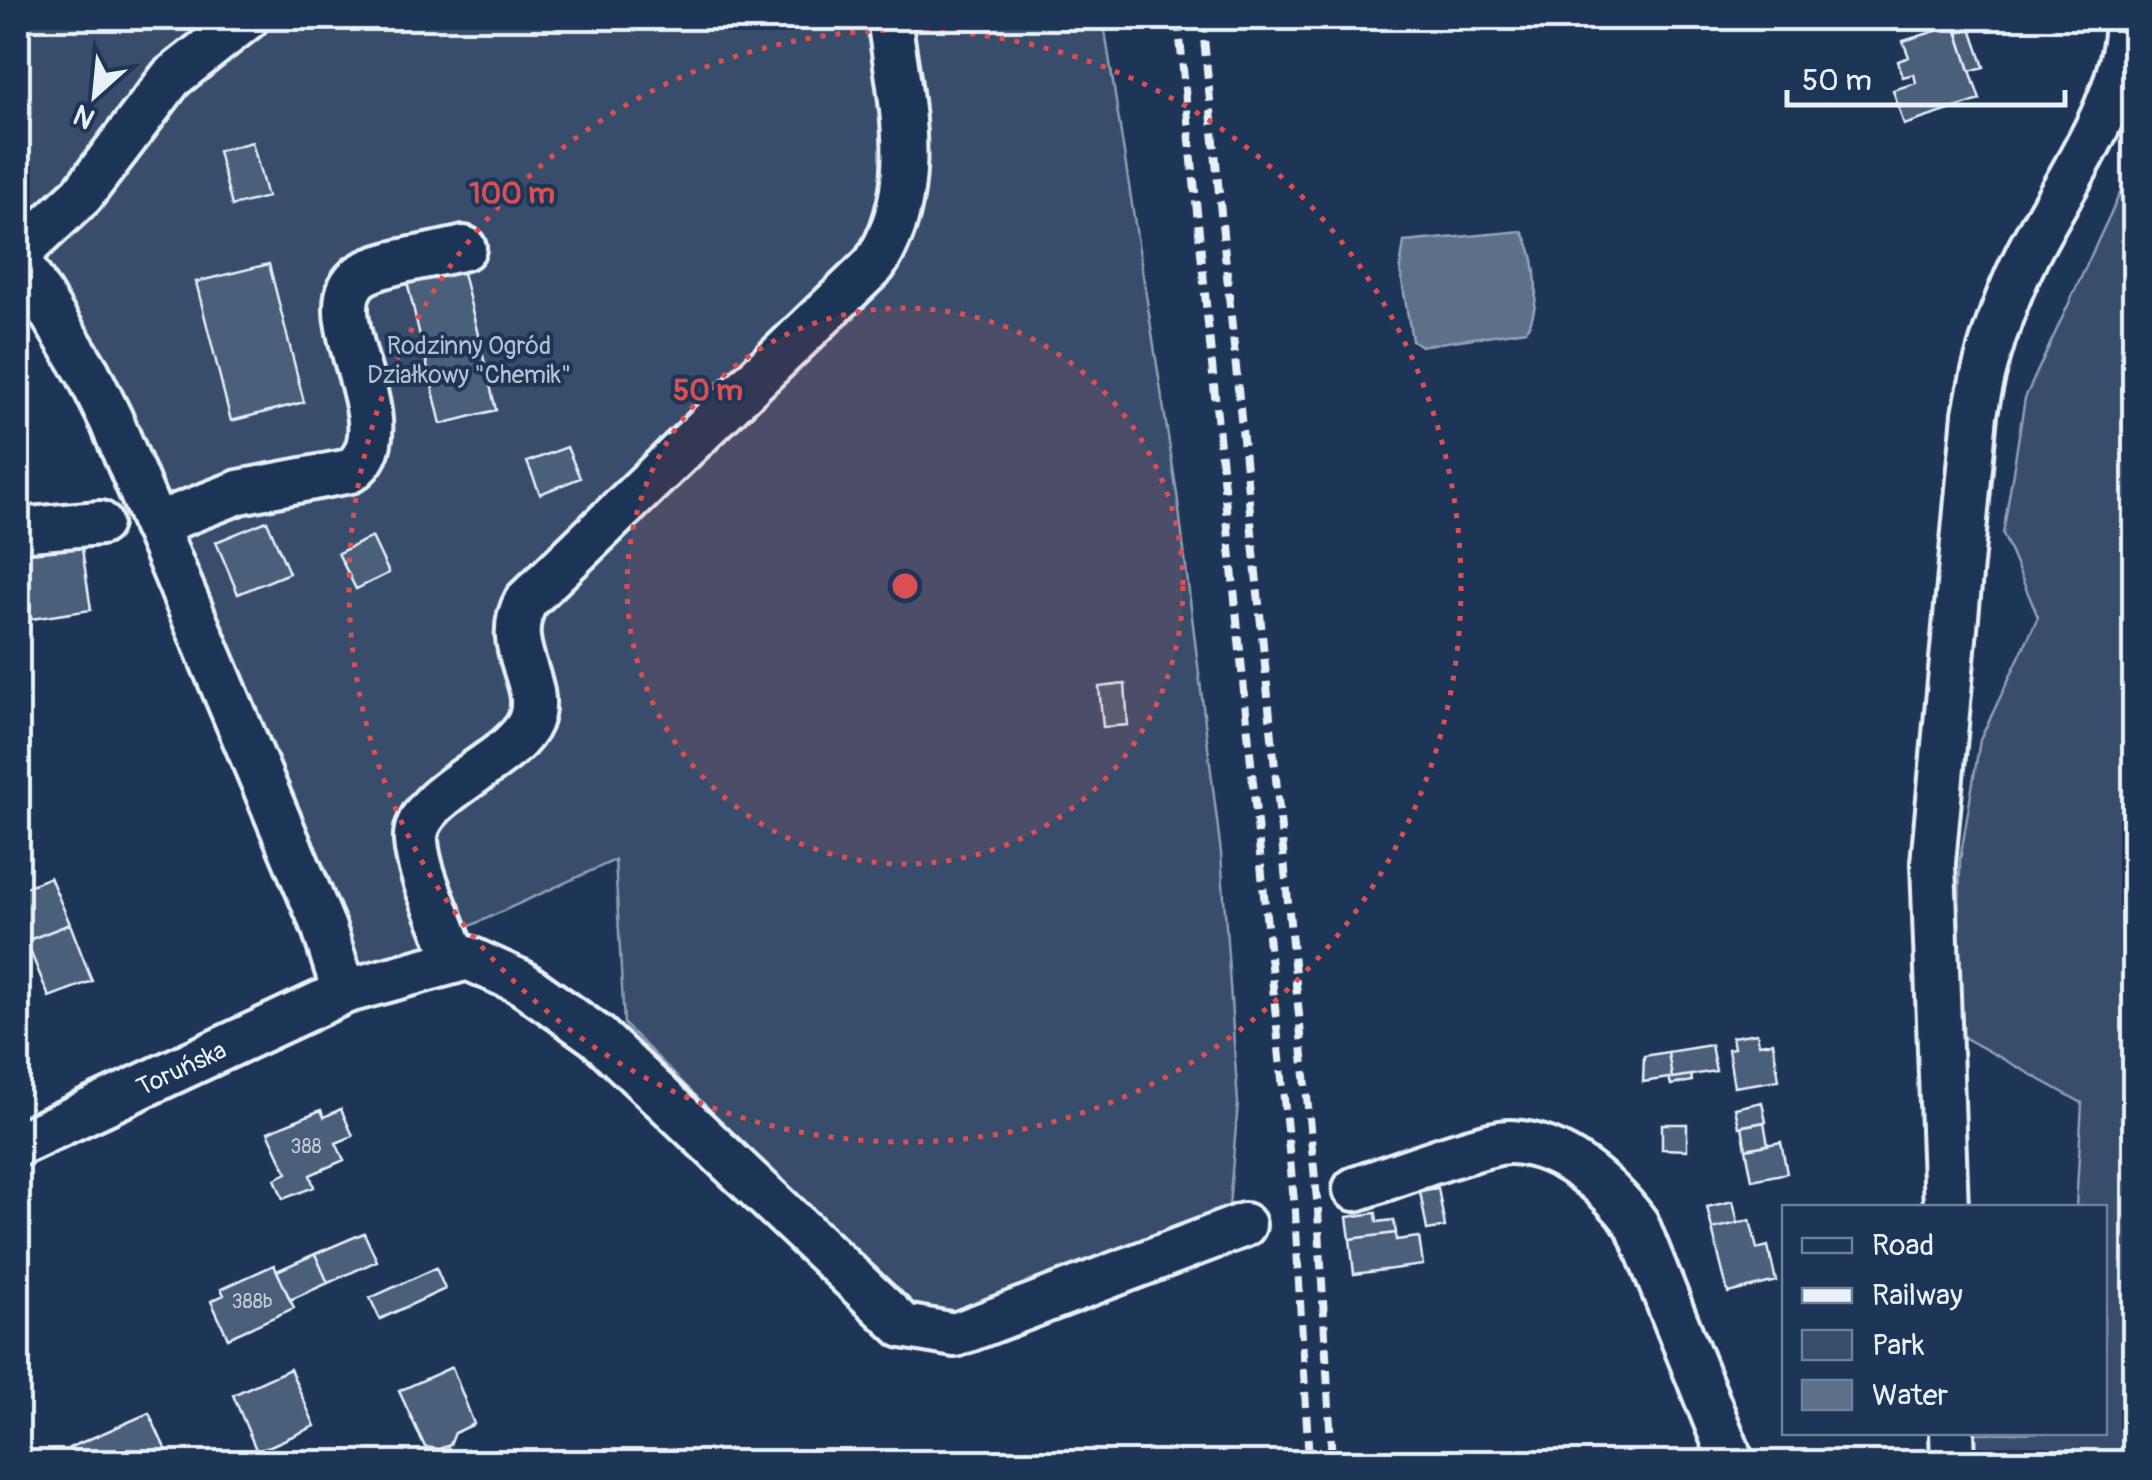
<svg xmlns="http://www.w3.org/2000/svg" width="2152" height="1480" viewBox="0 0 2152 1480" font-family="Pangolin,sans-serif">
  <style>
    .green { fill: #374d6c; stroke: #909fb2; stroke-width: 2.5 }
    .water { fill: #5d7089; stroke: #95a4b5; stroke-width: 2.5 }
    .building { fill: #495e7a; stroke: #e8f1f8; stroke-width: 2.5 }
    .lines { fill: none; stroke-linecap: round; stroke-linejoin: round }
    .minor-casing { stroke: #e8f1f8; stroke-width: 50 }
    .minor { stroke: #1d3557; stroke-width: 42 }
    .rail { stroke: #e8f1f8; stroke-width: 8; stroke-dasharray: 15 8; stroke-linecap: butt }
    .ring { fill: none; stroke: #da5052; stroke-width: 5; stroke-dasharray: 5 10 }
    .labels { text-anchor: middle; stroke-width: 8; stroke-linejoin: round; paint-order: stroke }
    .number-label { font-size: 20px; fill: #c0ccd8 }
    .park-label { font-size: 25px; fill: #b3c0ce; stroke: #1d3557 }
    .street-label { font-size: 25px; fill: #e8f1f8; stroke: #1d3557 }
    .centre { fill: #da5052; stroke: #1d3557; stroke-width: 5 }
    .ring-label { font-size: 30px; text-anchor: middle; font-weight: bold; fill: #da5052; stroke: #1d3557; stroke-width: 8; stroke-linejoin: round; paint-order: stroke }
  </style>
  <rect width="100%" height="100%" fill="#1d3557"/>
  <filter id="ink" filterUnits="userSpaceOnUse"><feTurbulence type="fractalNoise" baseFrequency=".01" numOctaves="2"/><feDisplacementMap in="SourceGraphic" scale="20" xChannelSelector="R" yChannelSelector="G"/><feConvolveMatrix kernelMatrix="1 2 1 2 8 2 1 2 1" color-interpolation-filters="sRGB"/></filter>
  <g filter="url(#ink)">
    <path class="green" d="M18 18H1103L1177 494 1221 853 1238 1103 1229 1206 951 1314 899 1299 624 1024 615 860 360 976 18 225Z
      M2134 163V1462H1966L1965 1433 2104 1432V1208L2076 1207 2082 1103 1958 1034 1960 860 1980 740 2038 617 2003 534 2025 398Z"/>
    <path class="water" d="M1522 231C1537 255 1542 306 1526 330L1421 346 1412 340 1400 269 1404 242Z"/>
    <path class="building" d="M1955 25 1980 100 1904 125 1893 90 1916 83 1914 74 1903 77 1898 61 1909 57 1903 41Z
      M1971 29 1984 67 1970 71 1958 33Z
      M252 142 267 197 232 206 218 151Z
      M460 260 496 410 441 424 405 273Z
      M269 264 304 402 231 421 196 282Z
      M567 447 580 478 540 494 527 462Z
      M267 521 289 573 238 594 216 542Z
      M372 537 389 573 356 589 338 553Z
      M81 542 91 610 18 621V552Z
      M1125 684 1128 725 1103 727 1099 687Z
      M50 877 70 924 26 941 18 919V890Z
      M70 924 92 981 49 997 26 941Z
      M1757 1033 1759 1044 1773 1042 1779 1080 1734 1087 1728 1049 1734 1048 1732 1037Z
      M1711 1045 1716 1071 1672 1078 1668 1052Z
      M1668 1052 1672 1078 1691 1075 1692 1081 1671 1085 1669 1078 1643 1082 1644 1056Z
      M1762 1102 1766 1122 1739 1127 1735 1108Z
      M341 1109 353 1136 336 1143 344 1160 310 1175 314 1187 283 1199 275 1179 287 1173 268 1132 321 1110 324 1117Z
      M1764 1122 1768 1145 1746 1149 1742 1126Z
      M1662 1124H1687V1150L1662 1149Z
      M1781 1142 1787 1173 1752 1180 1746 1149Z
      M1438 1188 1445 1227 1427 1230 1420 1191Z
      M1733 1201 1738 1223 1712 1229 1707 1207Z
      M1376 1213 1377 1222 1394 1220 1396 1233 1350 1239 1347 1217Z
      M1750 1220 1757 1249 1768 1246 1776 1281 1728 1293 1712 1229Z
      M364 1233 377 1261 328 1283 315 1254Z
      M1396 1233V1240L1419 1237 1423 1265 1354 1274 1350 1239Z
      M315 1254 328 1283 290 1300 277 1271Z
      M274 1265 294 1308 228 1338 211 1301 224 1295 221 1289Z
      M436 1268 445 1289 380 1319 370 1298Z
      M452 1367 474 1424 455 1433 450 1445 439 1449 425 1447 399 1391Z
      M290 1369 315 1426 257 1452 233 1395Z
      M149 1413 169 1457 157 1462H75L69 1448Z"/>
    <g class="lines">
      <g class="minor-casing">
        <g id="minor">
          <path d="M18 254 82 195 171 78 247 18"/>
          <path d="M18 259 88 373 111 420 324 928 344 992"/>
          <path d="M154 525 239 492 350 471C411 430 311 312 360 276 379 262 439 255 464 248"/>
          <path d="M18 530 100 523"/>
          <path d="M455 959C444 921 419 880 416 841 412 794 513 763 530 721 545 681 500 648 526 601L874 265C924 192 900 99 889 18"/>
          <path id="s1" d="M18 1144 344 992 468 958 521 982 597 1036 903 1326 955 1335 1244 1225"/>
          <path d="M1355 1189C1386 1179 1485 1141 1511 1142 1562 1144 1608 1185 1637 1224L1732 1462"/>
          <path d="M1946 1208 1933 863 1975 414C1985 357 2002 306 2027 255 2064 181 2126 103 2127 18"/>
          <path d="M1952 1432 1953 1462"/>
        </g>
      </g>
      <use href="#minor" class="minor"/>
      <path class="rail" d="M1178 18 1295 1211 1309 1462
        M1202 18 1318 1210 1332 1462"/>
    </g>
  </g>
  <circle cx="905" cy="586" r="278" fill="#da5052" fill-opacity=".12"/>
  <g class="ring">
    <circle cx="905" cy="586" r="278"/>
    <circle cx="905" cy="586" r="556"/>
  </g>
  <g class="labels">
    <g class="number-label">
      <text x="306" y="1153">388</text>
      <text x="252" y="1308">388b</text>
    </g>
    <g class="park-label">
      <text x="469" y="354">Rodzinny Ogród<tspan x="469" dy="29">Działkowy "Chemik"</tspan></text>
    </g>
    <g class="street-label">
      <text dy="9" stroke="none"><textPath href="#s1" startOffset="180">Toruńska</textPath></text>
    </g>
  </g>
  <circle cx="905" cy="586" r="15" class="centre"/>
  <g class="ring-label">
    <text x="512" y="203">100 m</text>
    <text x="708" y="400">50 m</text>
  </g>
  <rect width="2152" height="1480" fill="none" stroke="#1d3557" stroke-width="60"/>
  <rect x="30" y="30" width="2092" height="1420" fill="none" stroke="#e8f1f8" stroke-width="4" filter="url(#ink)"/>
  <rect x="1782" y="1205" width="325" height="230" fill="#1d3557" stroke="#6e8097" stroke-width="2.5"/>
  <rect x="1802" y="1238" width="50" height="15" fill="#1d3557" stroke="#6e8097" stroke-width="2.5"/>
  <text x="1872" y="1255" font-size="30" fill="#e8f1f8">Road</text>
  <rect x="1802" y="1288" width="50" height="15" fill="#e8f1f8" stroke="#6e8097" stroke-width="2.5"/>
  <text x="1872" y="1305" font-size="30" fill="#e8f1f8">Railway</text>
  <rect x="1802" y="1330" width="50" height="30" fill="#374d6c" stroke="#6e8097" stroke-width="2.5"/>
  <text x="1872" y="1355" font-size="30" fill="#e8f1f8">Park</text>
  <rect x="1802" y="1380" width="50" height="30" fill="#5d7089" stroke="#6e8097" stroke-width="2.5"/>
  <text x="1872" y="1405" font-size="30" fill="#e8f1f8">Water</text>
  <g transform="translate(95 95) rotate(207)" stroke="#1d3557" stroke-width="8" paint-order="stroke">
  <path d="M0-8L18 38L0 25L-18 38Z" fill="#e8f1f8"/>
  <text y="-15" font-size="28" font-weight="bold" text-anchor="middle" fill="#e8f1f8">N</text>
  </g>
  <path d="M1787 90v15h278v-15" fill="none" stroke="#e8f1f8" stroke-width="5"/>
  <text x="1802" y="90" font-size="30" fill="#e8f1f8" stroke="#1d3557" stroke-width="8" paint-order="stroke">50 m</text>
</svg>
